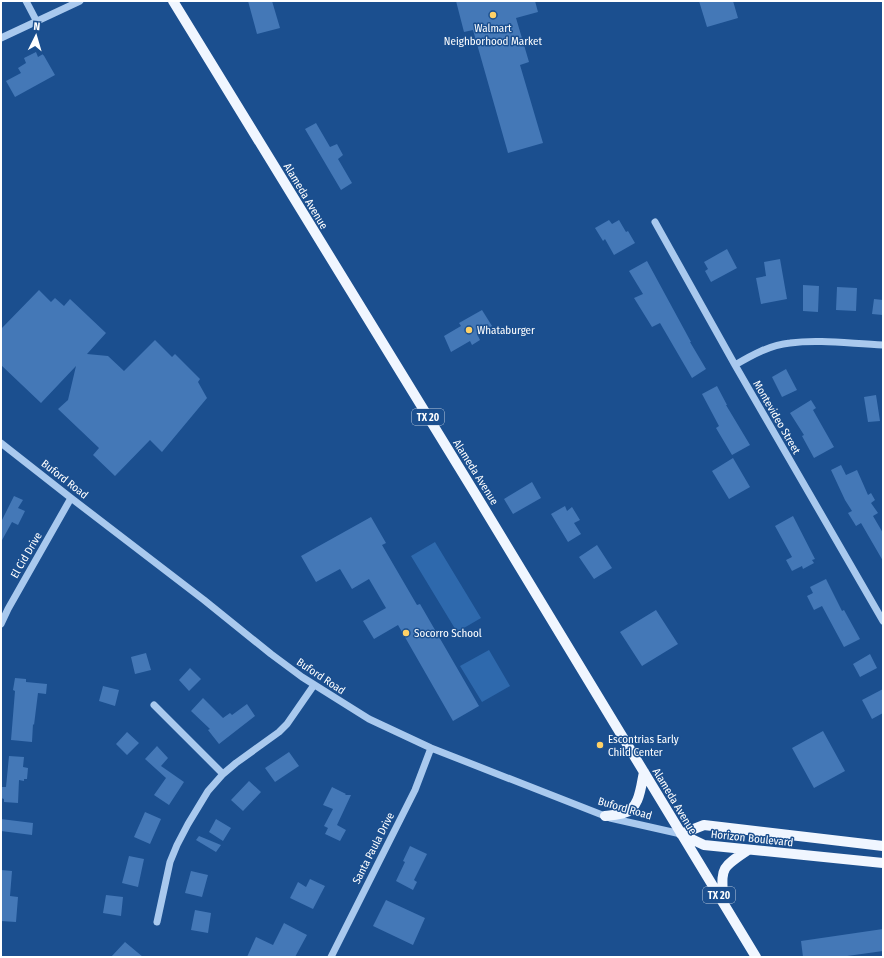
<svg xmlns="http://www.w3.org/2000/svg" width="884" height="958" viewBox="0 0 884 958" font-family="'Fira Sans Condensed',sans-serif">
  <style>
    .green { fill: #2e69ad }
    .building { fill: #4478b7 }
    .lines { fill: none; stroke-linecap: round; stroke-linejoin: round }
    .minor { stroke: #a9c9ee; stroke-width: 7 }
    .major { stroke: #f0f6ff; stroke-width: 10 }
    .poi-dot { fill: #ffd166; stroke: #1b4f8f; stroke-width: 1.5 }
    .labels { text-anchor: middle; stroke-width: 3; stroke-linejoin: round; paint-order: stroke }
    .shield { fill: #1b4f8f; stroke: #bbcadd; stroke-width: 1 }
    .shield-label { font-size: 10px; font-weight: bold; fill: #fff }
    .poi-label { font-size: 11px; fill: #fff; stroke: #1b4f8f; text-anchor: start }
    .street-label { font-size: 11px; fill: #fff; stroke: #1b4f8f }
  </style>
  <rect width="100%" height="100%" fill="#1b4f8f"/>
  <path class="green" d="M435 542 481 618 457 632 411 556Z
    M489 650 510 686 482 702 460 666Z"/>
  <path class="building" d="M248 1H272L280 28 257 34Z
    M456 1H535L538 12 516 18 529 62 520 65 543 143 508 153 473 30 464 32Z
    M699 1H733L738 18 707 27Z
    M36 52 38 57 43 54 55 75 15 97 6 81 21 73 18 68 26 63 24 58Z
    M316 123 330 147 337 144 343 155 338 159 352 183 341 190 305 129Z
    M609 220 612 224 619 220 626 232 628 231 635 243 614 255 605 239 603 241 595 228Z
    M727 249 737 268 711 282 705 271 708 269 704 262Z
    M780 259 787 299 761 304 756 278 766 276 764 262Z
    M647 261 691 342H690L706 369 692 378 660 323 652 327 634 298 643 294 629 271Z
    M803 285 819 286 818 312 803 311Z
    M837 287 857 288 856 311 836 310Z
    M39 290 51 302 55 298 64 306 70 299 106 333 87 354 108 356 124 371 155 340 172 357 175 354 200 379 198 382 207 398 162 452 150 440 115 476 93 455 99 448 58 409 68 400 76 366 41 403 1 365V329Z
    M874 299 883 300V315L872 314Z
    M482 310 492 326 477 334 480 340 472 345 470 341 451 352 444 336 461 326 459 323Z
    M786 369 797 390 782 397 772 377Z
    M717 386 727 405H726L750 445 732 455 716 428 719 426 702 394Z
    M876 395 880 421 868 422 864 397Z
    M811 400 816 408 813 410 834 447 814 458 802 436 804 435 790 413Z
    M733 458 750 487 729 499 712 471Z
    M841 465 846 475 857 470 868 495 871 493 875 500 871 503 878 513 873 516 883 533V561L861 523 856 526 848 513 852 511 845 500 831 470Z
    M532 482 541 498 513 514 504 499Z
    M14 496 23 500 18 508 25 511 18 525 12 522 1 542V522Z
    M565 506 567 511 572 507 580 520 574 523 581 534 568 542 551 514Z
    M793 516 815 559 812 560 814 563 803 569 802 566 792 571 786 560 792 557 775 526Z
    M371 517 386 543 382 545 417 605 420 604 479 706 453 721 398 625 374 639 363 621 386 608 369 579 352 589 340 569 316 582 301 556Z
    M597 545 612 568 594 579 579 557Z
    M826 579 842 611 844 610 860 639 844 647 822 606 814 610 807 596 813 593 810 587Z
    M656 610 678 644 642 666 620 632Z
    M146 653 151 670 135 674 131 657Z
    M870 654 877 668 860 677 853 664Z
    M190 668 201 679 189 691 179 680Z
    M15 678 26 679V682L47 684 46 694 38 693 34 725 33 724 32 742 11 740 15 691 13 690Z
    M103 686 119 690 115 706 99 701Z
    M883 689V713L872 719 862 700Z
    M203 698 223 718 230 713 232 715 247 704 255 716 219 744 208 730 210 729 191 711Z
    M823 731 845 771 814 788 792 748Z
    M127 732 139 743 127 755 116 744Z
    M157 746 168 758 161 766 184 782 169 805 154 795 166 778 145 759Z
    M289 752 299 766 275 782 265 768Z
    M9 756 24 757 23 767 28 768 27 779H24V781L19 780 18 803 4 802V799L1 798V787H6Z
    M249 781 261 792 243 811 231 800Z
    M332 787 346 794 345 795H351L337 825 346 830 340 841 325 834 328 828 324 826 333 809 323 805Z
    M145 812 161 819 150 844 134 837Z
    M1 819 33 823 32 835 1 831Z
    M216 819 231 828 223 841 209 832Z
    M199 836 221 845 216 852 196 840Z
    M410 846 427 854 414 880 417 882 413 890 396 881 405 862 403 861Z
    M129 856 144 859 138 887 122 883Z
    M1 870 12 871 10 896 18 897 16 922 1 921Z
    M191 871 208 875 202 897 185 893Z
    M310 879 325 886 313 909 290 898 298 882 306 887Z
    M106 895 123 897 121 916 103 913Z
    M386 900 425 918 413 945 373 926Z
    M195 910 211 913 208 933 191 930Z
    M284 923 307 935 295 957H247L256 937 273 945Z
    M883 929V951L840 957H803L801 941Z
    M125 942 143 957H111Z"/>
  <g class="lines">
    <path class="minor" d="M26 1 37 22
      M1 38 80 1
      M655 222 735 365 883 621
      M735 365C752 355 770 345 790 343 820 339 852 344 883 345
      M1 443 71 498 204 600 271 654 302 677 369 719 431 748 610 818 681 834
      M1 624 8 609 71 498
      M154 705 223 774
      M157 922 170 862 177 845 188 824 208 791 223 774 236 763 279 732 287 724 314 685
      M331 957 415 790 431 748"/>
    <path class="major" d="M173 1 476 495 756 957
      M605 816C611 815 618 815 624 813 640 809 641 785 644 772
      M681 834 704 845 883 863
      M681 834 704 825 883 846
      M723 901C722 868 719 869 748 850"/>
  </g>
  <g class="poi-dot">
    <circle cx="493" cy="15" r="4"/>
    <circle cx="469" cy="330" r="4"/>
    <circle cx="406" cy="633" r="4"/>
    <circle cx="600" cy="745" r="4"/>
  </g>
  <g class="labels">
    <g class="shield">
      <rect x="412" y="409" width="32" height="16" rx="3"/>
      <rect x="703" y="887" width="32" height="16" rx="3"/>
    </g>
    <g class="shield-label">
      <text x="428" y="421">TX 20</text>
      <text x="719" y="899">TX 20</text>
    </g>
    <g class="poi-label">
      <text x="493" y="32" text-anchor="middle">Walmart<tspan x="493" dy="13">Neighborhood Market</tspan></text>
      <text x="477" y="334">Whataburger</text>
      <text x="414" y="637">Socorro School</text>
      <text x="608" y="743">Escontrias Early<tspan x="608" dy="13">Child Center</tspan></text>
    </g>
    <g class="street-label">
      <text transform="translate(306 196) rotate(59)" y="4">Alameda Avenue</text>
      <text transform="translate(777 417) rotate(60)" y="4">Montevideo Street</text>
      <text transform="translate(476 472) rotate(58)" y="4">Alameda Avenue</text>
      <text transform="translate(65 479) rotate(38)" y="4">Buford Road</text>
      <text transform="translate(26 555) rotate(-60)" y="4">El Cid Drive</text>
      <text transform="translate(321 676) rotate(34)" y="4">Buford Road</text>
      <text transform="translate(675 801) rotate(59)" y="4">Alameda Avenue</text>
      <text transform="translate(625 808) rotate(16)" y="4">Buford Road</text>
      <text transform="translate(752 838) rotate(6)" y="4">Horizon Boulevard</text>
      <text transform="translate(373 848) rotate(-63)" y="4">Santa Paula Drive</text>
    </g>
  </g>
  <rect width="884" height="958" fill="none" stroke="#ffffff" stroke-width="4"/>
  <g transform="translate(36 36) rotate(5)" stroke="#1b4f8f" stroke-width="3" paint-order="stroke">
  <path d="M0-3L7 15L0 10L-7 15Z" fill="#ffffff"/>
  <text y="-6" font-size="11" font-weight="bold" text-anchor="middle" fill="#ffffff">N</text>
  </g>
</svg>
